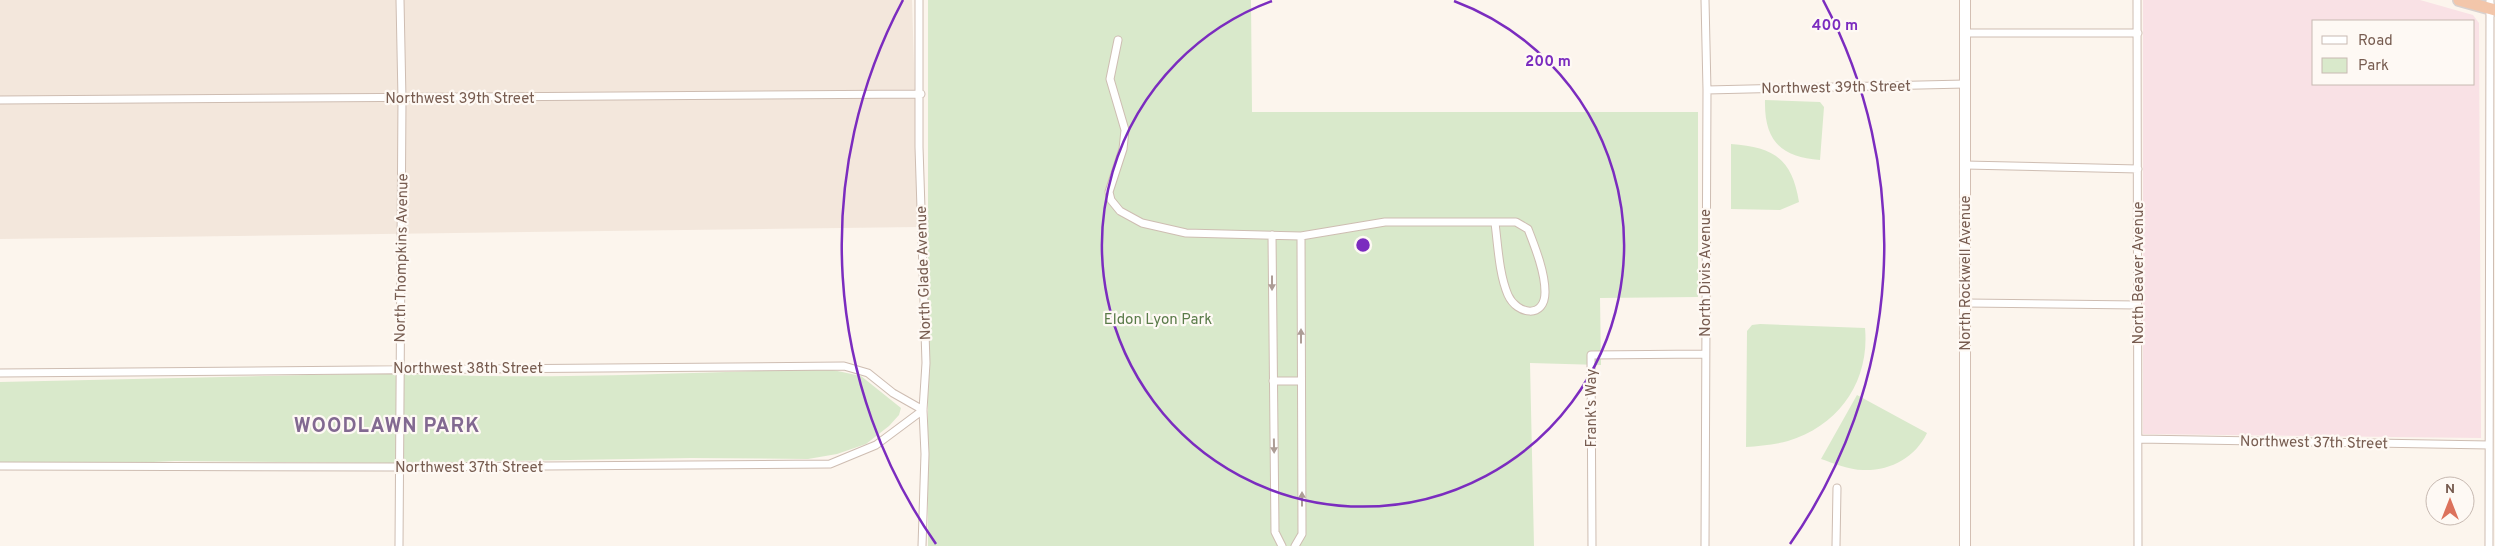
<svg xmlns="http://www.w3.org/2000/svg" width="2495" height="546" viewBox="0 0 2495 546" font-family="Overpass,sans-serif">
  <style>
    .residential { fill: #f3e7dc }
    .medical { fill: #f9e1e5; fill-rule: evenodd }
    .green { fill: #d9e9cb }
    .lines { fill: none; stroke-linecap: round; stroke-linejoin: round }
    .minor-casing { stroke: #cebdb2; stroke-width: 9 }
    .secondary-casing { stroke: #d3bfb3; stroke-width: 12 }
    .trunk-casing { stroke: #d9d1ce; stroke-width: 14 }
    .minor { stroke: #fff; stroke-width: 7 }
    .secondary { stroke: #fff; stroke-width: 10 }
    .trunk { stroke: #f3c6aa; stroke-width: 11 }
    .oneway { fill: #ad9d96 }
    .ring { fill: none; stroke: #7b2cbf; stroke-width: 2.5 }
    .labels { text-anchor: middle; stroke-width: 4.5; stroke-linejoin: round; paint-order: stroke }
    .street-label { font-size: 15px; fill: #775c50; stroke: #fef9f4 }
    .park-label { font-size: 15px; fill: #5a7b49; stroke: #fef9f4 }
    .district-label { font-size: 20px; font-weight: bold; letter-spacing: 1px; fill: #826991; stroke: #fef9f4 }
    .centre { fill: #7b2cbf; stroke: #fef9f4; stroke-width: 2.5 }
    .ring-label { font-size: 15px; text-anchor: middle; font-weight: bold; fill: #7b2cbf; stroke: #fef9f4; stroke-width: 4.5; stroke-linejoin: round; paint-order: stroke }
  </style>
  <rect width="100%" height="100%" fill="#fcf5ed"/>
  <path class="residential" d="M0 0H912L919 227 0 239Z"/>
  <path class="medical" d="M2143 0H2420L2473 15 2479 23 2481 438 2143 434ZM2314 21H2474V84H2314Z"/>
  <path class="green" d="M928 0H1251L1252 112H1698V297L1600 298 1601 365 1530 363 1534 546H928Z
    M1765 100 1820 102 1824 107 1820 160C1781 157 1764 141 1765 100Z
    M1731 144C1773 147 1792 158 1799 202L1780 210 1731 209Z
    M1760 324 1865 328C1870 381 1839 426 1788 441 1774 445 1759 446 1746 447L1747 331 1752 325Z
    M828 369 861 376 901 408 899 415 889 426 866 444 837 454 808 459 691 458 394 463 175 461 88 465 0 462V382L395 373C539 381 684 372 828 369Z
    M1857 395 1927 433C1915 458 1890 471 1863 470 1849 470 1833 463 1821 459Z"/>
  <g class="lines">
    <g class="minor-casing">
      <path id="minor" d="M919 0V147L926 363 923 410 925 454 922 546
        M1705 0 1707 90 1705 546
        M2137 0 2138 546
        M1966 33H2138
        M1118 40 1110 79 1125 130 1123 149 1109 192 1111 200 1120 211 1142 223 1186 233 1301 236 1385 222H1516L1528 229C1535 247 1545 272 1545 292 1545 319 1517 315 1508 295 1499 274 1498 246 1495 223
        M1707 90 1965 84
        M0 100 921 94
        M1965 165 2138 169
        M1272 235 1275 532 1282 546
        M1966 303 2137 305
        M0 373 844 366 868 373 893 393 923 410 876 445 830 464 398 467 0 466
        M1273 381H1301
        M2138 439 2489 445
        M399 546 402 99 400 0
        M1295 546 1302 534 1301 236
        M1592 546 1591 355 1705 354
        M1836 546 1837 488
        M2489 546 2490 0"/>
    </g>
    <g class="secondary-casing">
      <path id="secondary" d="M1965 0V546"/>
    </g>
    <g class="trunk-casing">
      <path id="trunk" d="M2459 0 2495 10"/>
    </g>
    <use href="#minor" class="minor"/>
    <use href="#secondary" class="secondary"/>
    <use href="#trunk" class="trunk"/>
  </g>
  <defs><path id="oneway-solid" d="M-6-.8H1V-3.2L6.5 0L1 3.2V.8H-6Z" transform="scale(1.25)"/></defs>
  <g class="oneway">
    <use href="#oneway-solid" transform="translate(1272 283) rotate(90)"/>
    <use href="#oneway-solid" transform="translate(1301 336) rotate(-90)"/>
    <use href="#oneway-solid" transform="translate(1274 446) rotate(89)"/>
    <use href="#oneway-solid" transform="translate(1302 499) rotate(-90)"/>
  </g>
  <g class="ring">
    <path d="M1454 1A261 261 0 1 1 1272 1"/>
    <path d="M936 544A521 521 0 0 1 903 0M1823 0A521 521 0 0 1 1790 544"/>
  </g>
  <g class="labels">
    <g class="street-label">
      <text transform="translate(1836 87) rotate(-1)" y="5">Northwest 39th Street</text>
      <text x="460" y="103">Northwest 39th Street</text>
      <text transform="translate(401 258) rotate(-89)" y="5">North Thompkins Avenue</text>
      <text transform="translate(923 273) rotate(-92)" y="5">North Glade Avenue</text>
      <text transform="translate(1705 273) rotate(-90)" y="5">North Divis Avenue</text>
      <text transform="translate(1965 273) rotate(-90)" y="5">North Rockwell Avenue</text>
      <text transform="translate(2138 273) rotate(-90)" y="5">North Beaver Avenue</text>
      <text x="468" y="373">Northwest 38th Street</text>
      <text transform="translate(1591 408) rotate(-90)" y="5">Frank's Way</text>
      <text transform="translate(2314 442) rotate(1)" y="5">Northwest 37th Street</text>
      <text x="469" y="472">Northwest 37th Street</text>
    </g>
    <g class="park-label">
      <text x="1158" y="324">Eldon Lyon Park</text>
    </g>
    <g class="district-label">
      <text x="387" y="432">WOODLAWN PARK</text>
    </g>
  </g>
  <circle cx="1363" cy="245" r="8" class="centre"/>
  <g class="ring-label">
    <text x="1835" y="30">400 m</text>
    <text x="1548" y="66">200 m</text>
  </g>
  <rect x="2312" y="20" width="162" height="65" fill="#fef9f4" stroke="#c8bab2"/>
  <rect x="2322" y="36" width="25" height="8" fill="#ffffff" stroke="#c8bab2"/>
  <text x="2358" y="45" font-size="15" fill="#775c50">Road</text>
  <rect x="2322" y="58" width="25" height="15" fill="#d9e9cb" stroke="#c8bab2"/>
  <text x="2358" y="70" font-size="15" fill="#775c50">Park</text>
  <g transform="translate(2450 501)"><circle r="24" fill="#fef9f4" stroke="#c8bab2"/>
  <path d="M0-4L9 19L0 12L-9 19Z" fill="#dc725c"/>
  <text y="-8" font-size="14" font-weight="bold" text-anchor="middle" fill="#775c50">N</text>
  </g>
</svg>
